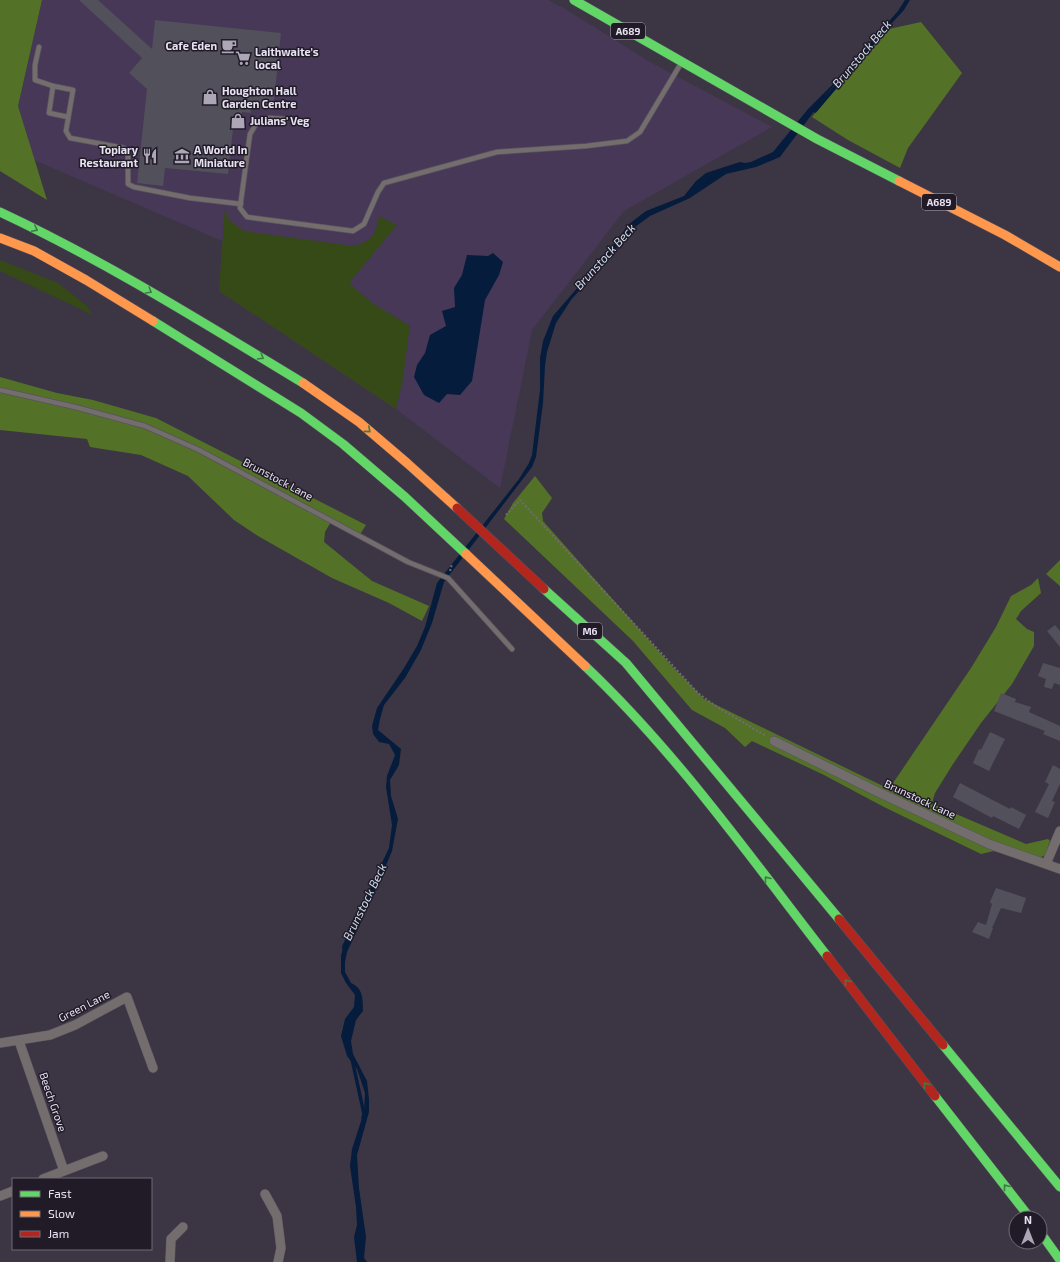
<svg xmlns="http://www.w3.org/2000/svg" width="1060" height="1262" viewBox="0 0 1060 1262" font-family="'Exo 2',sans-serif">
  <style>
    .built { fill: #463856 }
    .green { fill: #354a16 }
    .forest { fill: #537227 }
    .water { fill: #051c3c }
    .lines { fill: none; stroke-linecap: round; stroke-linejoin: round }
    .stream { stroke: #051c3c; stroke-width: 3.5 }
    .building { fill: #52505b }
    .lane-casing { stroke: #58525f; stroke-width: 6 }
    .street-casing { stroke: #58525f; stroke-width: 10 }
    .fast-casing { stroke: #58525f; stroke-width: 10 }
    .slow-casing { stroke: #58525f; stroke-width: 10 }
    .jam-casing { stroke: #58525f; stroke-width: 10 }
    .path { stroke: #726c70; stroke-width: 2; stroke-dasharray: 2 2; stroke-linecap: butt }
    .lane { stroke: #736d6d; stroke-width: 4.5 }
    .street { stroke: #736d6d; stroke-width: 9 }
    .fast { stroke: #63d668; stroke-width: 9 }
    .slow { stroke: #ff974d; stroke-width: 9 }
    .jam { stroke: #b3261e; stroke-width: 9 }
    .oneway { stroke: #427848 }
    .labels { text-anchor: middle; stroke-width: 3; stroke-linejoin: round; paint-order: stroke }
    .shield { fill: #201b27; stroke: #ada6b6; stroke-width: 1 }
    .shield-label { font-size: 10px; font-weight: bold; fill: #e9e2f3 }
    .poi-label { font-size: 11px; font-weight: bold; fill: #e9e2f3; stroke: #201b27; text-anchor: start }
    .street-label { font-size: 11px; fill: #e9e2f3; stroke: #201b27 }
    .water-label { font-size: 12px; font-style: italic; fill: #cfdff2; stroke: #201b27 }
  </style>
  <rect width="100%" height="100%" fill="#3c3644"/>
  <path class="built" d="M42 0H548L567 10 650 62 772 127 624 211 532 330 500 488 396 409 219 291 222 241 34 160 18 106Z"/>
  <path class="green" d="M225 208 229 220 244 231 353 246C372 241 376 235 379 216L397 225 349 283 372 303 410 326 402 384 396 409 219 291Z
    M0 260 58 283 87 306 93 315 0 271Z"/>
  <path class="forest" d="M0 0H42L18 106 47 200 0 171Z
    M921 22 962 73 908 148 900 168 848 140 812 117 880 31Z
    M0 377 57 393 93 400 156 418 366 525 359 536 332 520 325 532 324 542 372 581 429 606 422 621 389 603 332 578 258 536 234 520 188 476 141 455 90 447 87 439 0 430Z
    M535 476 552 498 542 513 543 521 671 665 704 699 889 789 971 668 996 627 1011 596 1031 585 1038 578 1041 593 1021 611 1016 619 1027 629 1034 632V646L1012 684 981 723 953 764 935 793 932 803 935 805 1026 844 1048 839 1050 841 1045 855 1031 862H1028L994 851 981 854 884 807 824 775 752 741 745 747 725 728 692 710 633 641 504 519 513 503Z
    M1060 560V586L1046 574Z"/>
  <path class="water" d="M905 0H910L904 10 830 90 780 157 756 167 726 174 690 198 650 216 635 227 571 300 556 323 547 352 545 366 543 403 536 457 532 467 444 582 432 623 421 650 405 678 384 705 380 719 378 730 401 749 399 765 390 780 391 796 398 819 392 851 374 894 347 952 345 962V972L351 983C363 988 363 999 363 1011L356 1020 351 1041 353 1054 367 1081 369 1099V1112L357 1155 359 1188 366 1237 364 1258 367 1262H357L354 1237 357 1225 356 1207 350 1166 352 1149 364 1112 365 1093 357 1069 347 1056 341 1036 345 1019 354 1007 355 995 346 983 341 973V955L356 918 389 848 392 825 386 787 387 776 395 755 389 744 379 742 373 734 372 726 377 708 404 668 417 646 425 627 437 583 519 479 529 463 532 455 540 390V358L543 341 553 316 604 257 629 224 646 211 684 196 696 181 706 173 740 162 745 163 751 162 773 152 808 109 836 81 898 11Z
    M493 253 503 262 499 275 485 300 472 381 460 395 447 394 439 403 424 395 414 377 417 365 425 353 430 335 446 326 442 311 455 307 454 288 462 275 467 255 488 256Z"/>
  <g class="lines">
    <path class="stream" d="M815 111 873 43
      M344 953V946L350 934
      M352 1059 364 1114 363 1118"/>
  </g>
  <path class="building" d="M79 0H98L152 49 155 20 281 33 273 110 251 107V113L242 112 241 129H233L228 174 165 168 163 186 137 183 147 89 129 73 142 58Z
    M1055 625 1060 631V647L1047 631Z
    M1043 663 1060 668V685L1054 683 1052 689 1044 687 1046 679 1038 676Z
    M1001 693 1016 699 1015 702 1031 707 1029 712 1060 726V741L1043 734 1045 731 994 711Z
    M990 732 1005 739 989 771 973 763 979 749 981 750Z
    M1053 765 1060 769V784L1052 801 1055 802 1048 818 1035 812 1049 784 1045 782Z
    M960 783 1010 809 1011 807 1026 815 1019 829 993 816 992 818 953 797Z
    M996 888 1026 898 1021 913 1001 908 992 928H993L989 939 972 932 978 922 986 925 992 904 990 902Z"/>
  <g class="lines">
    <g class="lane-casing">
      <path id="lane" d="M39 47 35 65V80L53 86
        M68 117 49 113 53 86 73 90 66 131 70 138 124 148 128 156V184L134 187 190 198 241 204
        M286 119 270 118 258 121 250 134 240 208 247 217 353 231 364 224 378 192 384 183 497 152 586 146 627 141 640 132 680 65
        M0 390 75 407 145 426 199 450 408 562 448 578 512 649"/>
    </g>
    <g class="street-casing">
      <path id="street" d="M774 741 880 793 989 844 1060 869
        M1046 864 1060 831
        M19 1041 64 1171
        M0 1043 50 1035 75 1025 127 997 153 1068
        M43 1179 103 1156
        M265 1194 277 1216 281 1248 278 1262
        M0 1196 13 1191
        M170 1262 171 1239 183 1227"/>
    </g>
    <g class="fast-casing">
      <path id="fast" d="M574 0 817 139 899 181
        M0 212C105 261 204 323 303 383
        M153 321 301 413 343 444 405 497 466 554
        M544 589 626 663 839 919
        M585 666C677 753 750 857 827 956
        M943 1045 1060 1187
        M935 1096 1030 1218
        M1040 1232 1060 1260"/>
    </g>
    <g class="slow-casing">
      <path id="slow" d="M899 181 1005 235 1060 267
        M0 238 34 251 86 280 153 321
        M303 383 359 422 407 463 457 508
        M466 554 585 666"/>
    </g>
    <g class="jam-casing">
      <path id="jam" d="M457 508 544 589
        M839 919 943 1045
        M827 956 935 1096"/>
    </g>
    <path class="path" d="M506 515 520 500 698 693 714 705 766 736
      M450 571 452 564"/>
    <use href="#lane" class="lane"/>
    <use href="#street" class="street"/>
    <use href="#fast" class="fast"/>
    <use href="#slow" class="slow"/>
    <use href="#jam" class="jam"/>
  </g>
  <defs><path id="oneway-chevron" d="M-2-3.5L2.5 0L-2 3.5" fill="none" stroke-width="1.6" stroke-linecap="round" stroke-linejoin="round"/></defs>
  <g class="oneway">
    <use href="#oneway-chevron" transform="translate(35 229) rotate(26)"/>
    <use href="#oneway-chevron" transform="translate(149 291) rotate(31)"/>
    <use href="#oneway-chevron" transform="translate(261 357) rotate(31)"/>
    <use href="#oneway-chevron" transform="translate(368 430) rotate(41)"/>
    <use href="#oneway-chevron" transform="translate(767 879) rotate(-128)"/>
    <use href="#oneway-chevron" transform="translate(847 982) rotate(-128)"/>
    <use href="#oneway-chevron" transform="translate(926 1085) rotate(-128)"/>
    <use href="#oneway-chevron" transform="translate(1006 1187) rotate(-128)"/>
  </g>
  <defs>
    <g id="cafe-bare" transform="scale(1.2)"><path d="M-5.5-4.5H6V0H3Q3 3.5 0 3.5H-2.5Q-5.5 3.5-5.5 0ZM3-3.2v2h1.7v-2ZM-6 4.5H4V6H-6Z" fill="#aca6b6" stroke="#201b27" stroke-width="2.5" paint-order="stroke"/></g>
    <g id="supermarket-bare" transform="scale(1.2)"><path d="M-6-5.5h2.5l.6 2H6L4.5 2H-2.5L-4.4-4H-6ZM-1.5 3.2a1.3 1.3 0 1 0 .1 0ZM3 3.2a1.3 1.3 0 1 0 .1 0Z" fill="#aca6b6" stroke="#201b27" stroke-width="2.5" paint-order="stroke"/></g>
    <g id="shop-bare" transform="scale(1.2)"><path d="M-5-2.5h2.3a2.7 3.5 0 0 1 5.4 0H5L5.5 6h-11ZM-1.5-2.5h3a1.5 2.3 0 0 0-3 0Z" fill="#aca6b6" stroke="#201b27" stroke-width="2.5" paint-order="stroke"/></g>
    <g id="restaurant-bare" transform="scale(1.2)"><path d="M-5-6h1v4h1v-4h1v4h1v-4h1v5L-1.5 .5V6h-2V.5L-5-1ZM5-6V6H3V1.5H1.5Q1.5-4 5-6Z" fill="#aca6b6" stroke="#201b27" stroke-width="2.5" paint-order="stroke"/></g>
    <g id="museum-bare" transform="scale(1.2)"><path d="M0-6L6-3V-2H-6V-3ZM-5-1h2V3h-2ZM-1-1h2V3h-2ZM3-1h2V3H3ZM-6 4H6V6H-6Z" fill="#aca6b6" stroke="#201b27" stroke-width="2.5" paint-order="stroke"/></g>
  </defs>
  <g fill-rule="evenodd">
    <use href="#cafe-bare" x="229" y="46"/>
    <use href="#supermarket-bare" x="243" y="58"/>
    <use href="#shop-bare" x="210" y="97"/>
    <use href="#shop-bare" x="238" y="121"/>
    <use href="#restaurant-bare" x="150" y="156"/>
    <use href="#museum-bare" x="182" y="156"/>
  </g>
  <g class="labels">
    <g class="shield">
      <rect x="611" y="23" width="34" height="16" rx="3"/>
      <rect x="922" y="194" width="34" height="16" rx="3"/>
      <rect x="578" y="623" width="24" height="16" rx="3"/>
    </g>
    <g class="shield-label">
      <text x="628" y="35">A689</text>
      <text x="939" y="206">A689</text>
      <text x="590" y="635">M6</text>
    </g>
    <g class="poi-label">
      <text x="217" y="50" text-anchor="end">Cafe Eden</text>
      <text x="255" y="56">Laithwaite’s<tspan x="255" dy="13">local</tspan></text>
      <text x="222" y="95">Houghton Hall<tspan x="222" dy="13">Garden Centre</tspan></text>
      <text x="250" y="125">Julians' Veg</text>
      <text x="138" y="154" text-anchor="end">Topiary<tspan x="138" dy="13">Restaurant</tspan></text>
      <text x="194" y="154">A World In<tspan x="194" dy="13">Miniature</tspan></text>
    </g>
    <g class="street-label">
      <text transform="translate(278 479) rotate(28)" y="4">Brunstock Lane</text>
      <text transform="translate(920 799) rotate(25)" y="4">Brunstock Lane</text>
      <text transform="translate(84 1006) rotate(-27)" y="4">Green Lane</text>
      <text transform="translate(53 1102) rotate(71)" y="4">Beech Grove</text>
    </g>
    <g class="water-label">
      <text transform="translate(862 54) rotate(-50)" y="4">Brunstock Beck</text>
      <text transform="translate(605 257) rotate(-48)" y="4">Brunstock Beck</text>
      <text transform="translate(365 902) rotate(-64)" y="4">Brunstock Beck</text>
    </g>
  </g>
  <rect x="12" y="1178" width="140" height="72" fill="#201b27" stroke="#706b79"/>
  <rect x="20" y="1191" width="20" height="6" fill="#63d668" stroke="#706b79"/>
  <text x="48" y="1198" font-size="12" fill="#e9e2f3">Fast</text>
  <rect x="20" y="1211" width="20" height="6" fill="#ff974d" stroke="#706b79"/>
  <text x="48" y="1218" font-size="12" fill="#e9e2f3">Slow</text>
  <rect x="20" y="1231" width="20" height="6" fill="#b3261e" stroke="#706b79"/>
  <text x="48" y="1238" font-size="12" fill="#e9e2f3">Jam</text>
  <g transform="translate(1028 1230)"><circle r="19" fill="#201b27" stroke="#706b79"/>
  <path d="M0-3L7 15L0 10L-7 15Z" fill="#aca6b6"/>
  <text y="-6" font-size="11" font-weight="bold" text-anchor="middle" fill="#e9e2f3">N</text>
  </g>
</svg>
